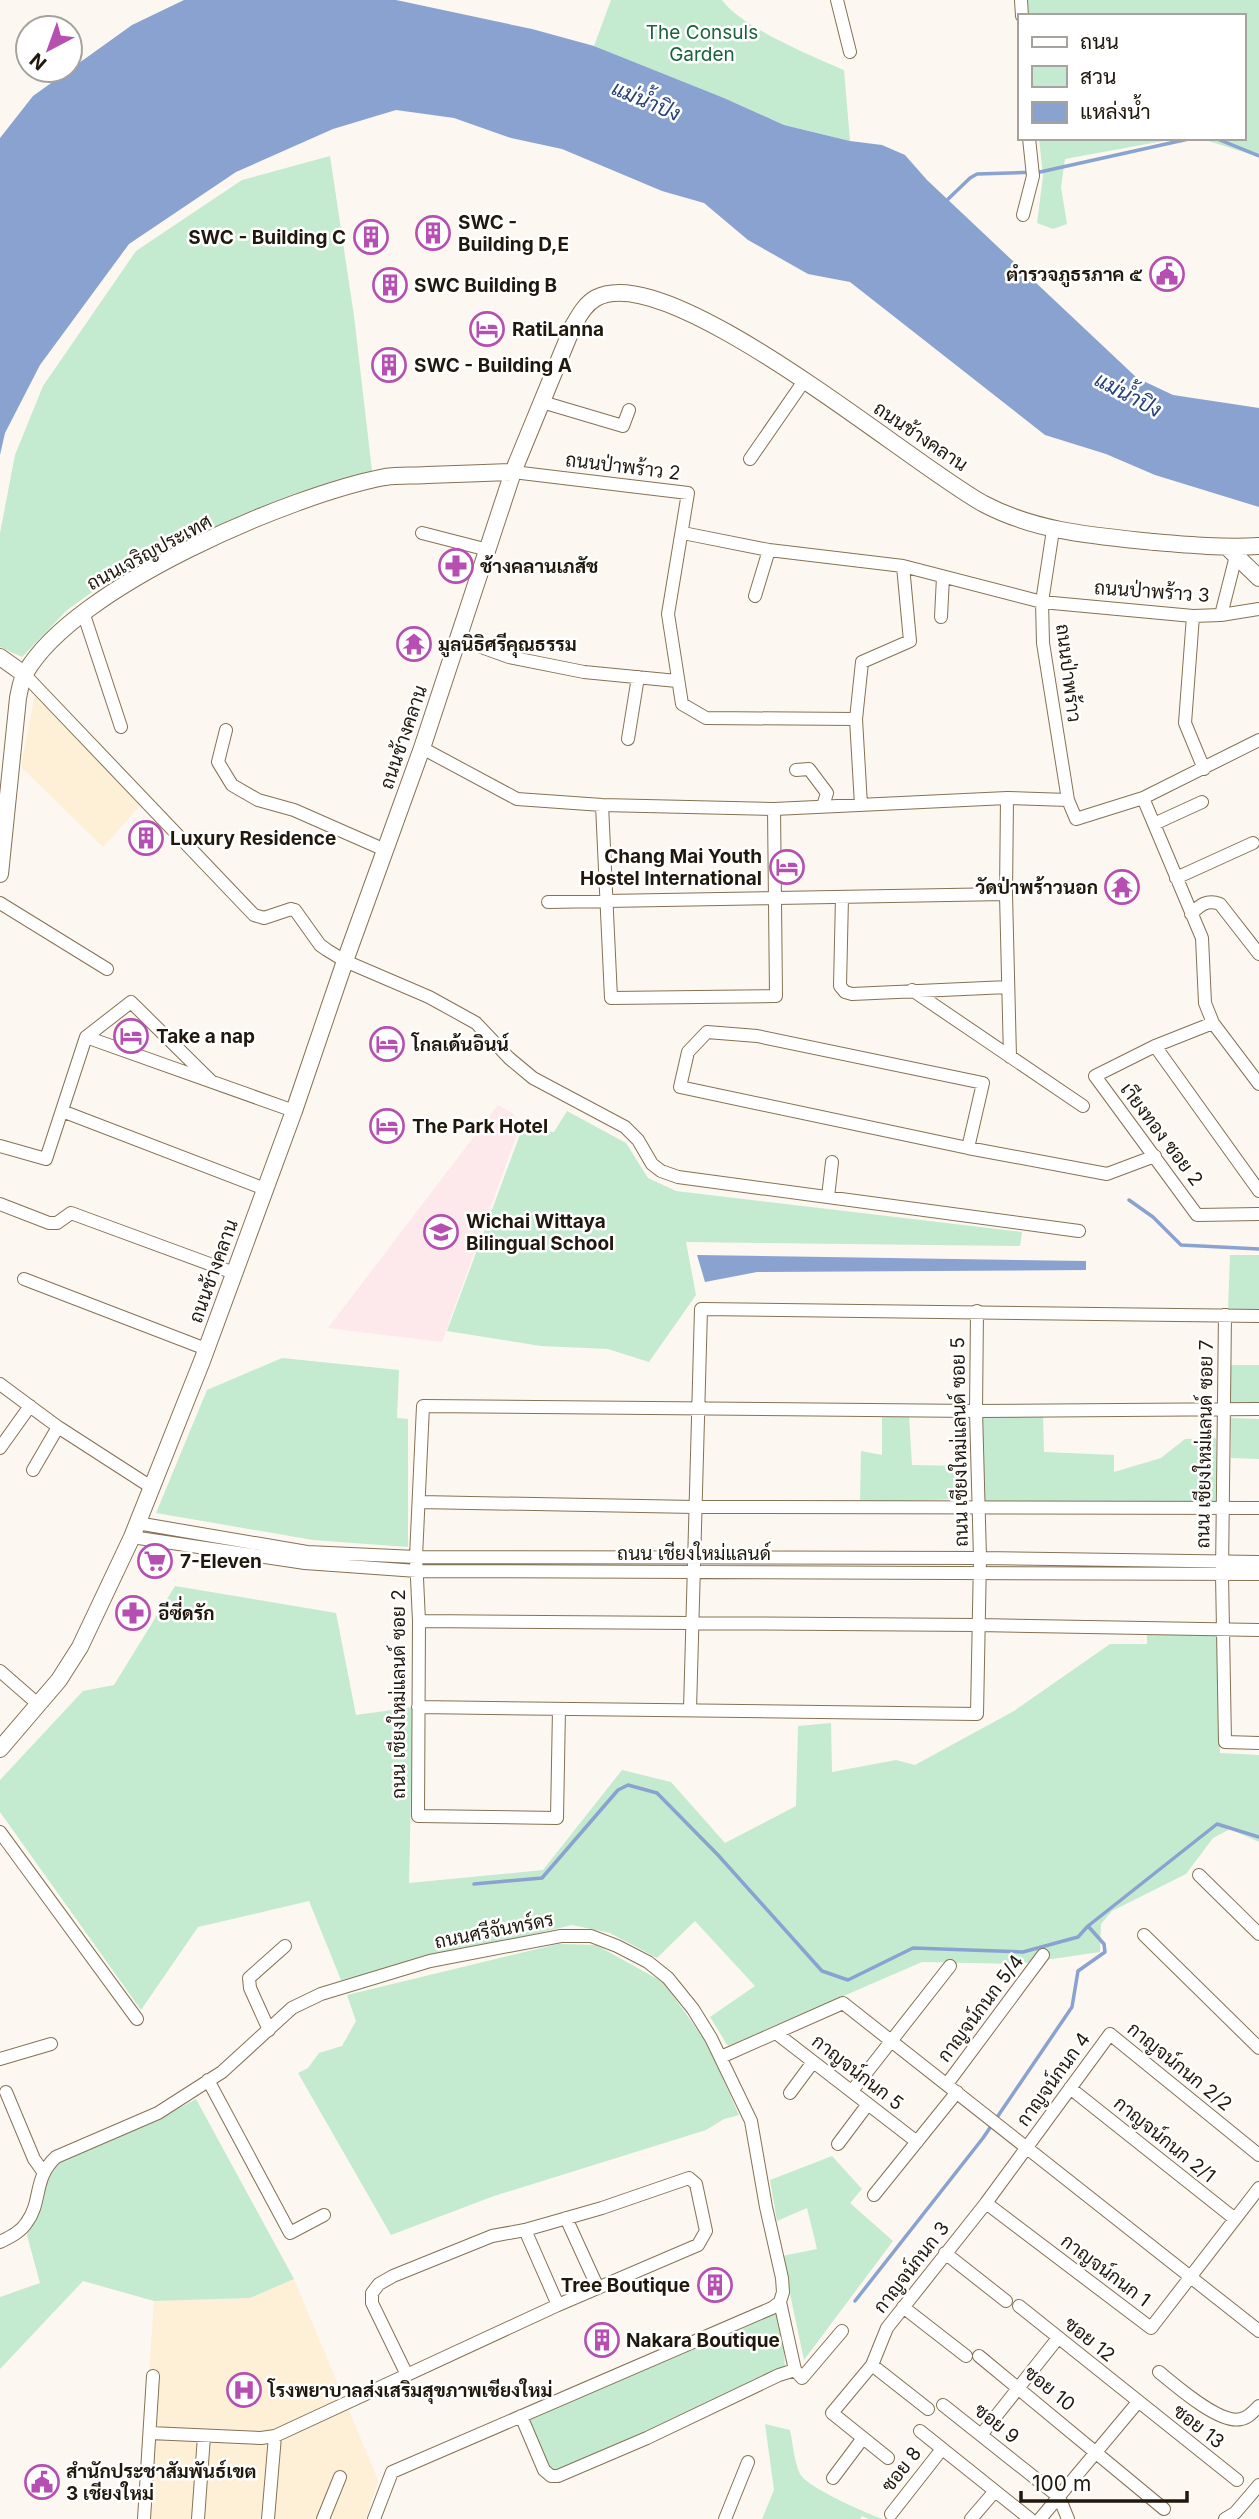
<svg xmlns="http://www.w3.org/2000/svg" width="1259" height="2519" viewBox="0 0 1259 2519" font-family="Inter,Sarabun,sans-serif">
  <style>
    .built { fill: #feefd7 }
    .education { fill: #fde8eb }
    .green { fill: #c4ead0 }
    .water { fill: #8aa2cf }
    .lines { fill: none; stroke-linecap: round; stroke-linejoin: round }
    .stream { stroke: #8aa2cf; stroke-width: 3.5 }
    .minor-casing { stroke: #857254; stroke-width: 14 }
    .tertiary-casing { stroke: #857254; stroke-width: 18 }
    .minor { stroke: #fff; stroke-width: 12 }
    .tertiary { stroke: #fff; stroke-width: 16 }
    .labels { text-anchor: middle; stroke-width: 5; stroke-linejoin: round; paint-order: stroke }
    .park-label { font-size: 19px; fill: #17643a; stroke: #fff }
    .poi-label { font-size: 19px; font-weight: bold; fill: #20180c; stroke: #fff; text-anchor: start }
    .street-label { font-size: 19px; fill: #20180c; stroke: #fff }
    .water-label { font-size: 21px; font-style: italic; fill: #264279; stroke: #fff }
  </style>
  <rect width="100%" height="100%" fill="#fcf7f1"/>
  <path class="built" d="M35 694 141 805 103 847 21 767Z
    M294 2279 378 2480 366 2519H139L154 2301 250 2298Z"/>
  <path class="education" d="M498 1105 514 1114 516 1137 442 1342 328 1328Z"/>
  <path class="green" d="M611 0H722C741 27 812 56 844 70L850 141 784 125 724 98 594 46Z
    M1028 0H1259V157L1199 138H1243V16H1029Z
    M1039 138H1180L1065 159 1061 187 1067 224 1053 229 1037 223 1043 176Z
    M330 156 354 316 372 471 293 496 113 577 67 610 22 657 0 647V533L15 455 43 386 136 251 242 180Z
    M567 1111 626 1143 648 1178 676 1191 1022 1232 1020 1246 686 1242 696 1295 649 1362 608 1349 541 1346 447 1331 522 1129 554 1132Z
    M1230 1255H1259V1309H1228Z
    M282 1358 399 1370 397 1418 408 1419V1547L313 1540 156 1513 207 1390Z
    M1228 1365H1259V1405L1228 1404Z
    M1043 1415 1044 1452 1114 1455V1472L1161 1458 1185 1439 1216 1438 1218 1502 983 1503 980 1416Z
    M882 1416H909L912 1465 964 1466 966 1499 860 1502 861 1451 882 1455Z
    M1231 1418 1259 1419V1459L1231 1458Z
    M175 1586 336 1613 356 1715 413 1707 409 1883 543 1870 622 1770 671 1782 725 1843 796 1806 798 1726 831 1723 832 1772 896 1760 915 1765 1014 1711 1110 1644H1147V1631L1218 1632 1220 1753 1259 1755V1842L1230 1829 1213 1838 1186 1874 1112 1911 1101 1924 1100 1952 1018 1964 922 1962 728 2046 710 2017 755 1986 695 1921 657 1958 610 1933 572 1925 341 1980 309 1901 198 1927 141 2010 0 1812V1780L83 1691 114 1685Z
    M558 1944 596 1945 663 1982 707 2043 739 2115 724 2119 706 2130 494 2196 391 2235 298 2073 308 2068 319 2053 342 2046 356 2021 347 1995Z
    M196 2099 294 2279 250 2298 154 2301 83 2281 0 2369V2297L40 2283 27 2235 55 2163 86 2148 157 2120Z
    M832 2156 862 2189 850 2203 893 2241 804 2360 782 2256 817 2249 807 2208 777 2221 770 2180Z
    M776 2310 782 2318 785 2367 557 2473 547 2468 527 2419Z
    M765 2424 790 2430C793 2444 794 2461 800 2474 808 2488 866 2513 883 2519H869L862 2516 860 2519H762L774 2490Z"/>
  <path class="water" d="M184 0H396L532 29 594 46 724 98 784 125 850 141 882 145 905 155 927 180 1137 378 1173 395 1259 408V507L1155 475 1106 454 1045 435 850 282 808 274 748 240 704 203 662 191 562 149 511 138 454 118 396 110 333 129 236 172 129 244 40 365 5 433 0 455V138L33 96 132 25Z
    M697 1255 1086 1261V1270L757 1272 705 1282Z"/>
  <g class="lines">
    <path class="stream" d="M1215 138 1259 156
      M944 203 970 178 977 174 1040 172 1193 138
      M1129 1200 1153 1217 1181 1245 1259 1249
      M474 1884 542 1878 618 1790 628 1785 657 1793 718 1855 822 1971 848 1980 913 1948 1023 1952 1078 1937 1088 1926 1217 1824 1259 1837
      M855 2301 983 2138 1072 2007 1078 1971 1105 1952 1104 1944 1088 1926"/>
    <g class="minor-casing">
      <path id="minor" d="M837 0 850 52
        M1021 0 1022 16
        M1023 215 1033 176 1029 138
        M542 402 623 426 629 410
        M750 459 804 381
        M513 472 688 493 668 614 682 704 706 718 856 719
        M1053 530 1042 602 1043 643 1068 800 1076 819 1143 798 1259 740
        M422 533 488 550
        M683 533 769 550 903 566 1042 602 1193 616 1221 615 1259 609
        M755 596 769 550
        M83 612 121 727
        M1221 615 1236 556
        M1193 616 1185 723 1204 769
        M941 617 943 577
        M459 639 509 657 584 672 677 681
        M24 674 254 915 264 918 291 909 295 910 320 945 327 950 345 961 429 997 476 1023 509 1058 533 1078 625 1127 638 1140 652 1164 661 1171 678 1177 1079 1231
        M226 730 218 762 232 785 258 800 294 810 385 850
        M628 739 638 677
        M422 748 517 799 602 805 774 809 1007 798 1068 800
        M796 770 809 769 827 793 823 806
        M1007 798 1006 894 1010 1057
        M1143 798 1202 938 1205 1003 1213 1023 1259 1084
        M602 805 611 998 776 996 774 809
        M861 805 856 719 862 662 910 641 903 566
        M1154 824 1202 802
        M1176 878 1253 843
        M842 897 840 986 845 992 852 994 1008 987
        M548 902 1006 894
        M0 903 107 969
        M1191 914C1200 905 1207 899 1220 904L1259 954
        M912 990 1083 1106
        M1213 1023 1155 1046 1095 1076 1197 1215 1259 1214
        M86 1037 294 1111
        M1155 1046 1259 1191
        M62 1111 265 1189
        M0 1146 46 1159 86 1037 131 1002 212 1082
        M968 1148 983 1083 757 1036 707 1032 688 1052 680 1087 968 1148 1107 1174 1155 1156
        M828 1197 832 1162
        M0 1204 49 1223H57L71 1213 234 1273
        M24 1279 206 1349
        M1225 1315 1222 1574 1225 1742 1259 1743
        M0 1384 58 1427 151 1487
        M0 1448 30 1406
        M33 1470 58 1427
        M419 1502 695 1507 1259 1508
        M137 1523 307 1552 416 1557 980 1558 1259 1562
        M132 1537 305 1563 417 1571 1259 1574
        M419 1621 978 1625 1259 1630
        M0 1671 39 1705
        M418 1707 977 1714 980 1558 976 1411 977 1311
        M559 1709 557 1818 418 1816 419 1621 416 1557 423 1406 976 1411 1259 1409
        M690 1710 701 1309 1259 1316
        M0 1832 137 2019
        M1199 1875 1259 1934
        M1144 1935 1259 2048
        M269 2030 250 1988 249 1978 285 1946
        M776 2033 917 2142
        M721 2057 843 2003 1259 2331
        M0 2059 51 2044
        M208 2080 290 2233 324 2215
        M947 2084 1043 1955
        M1070 2088 1235 2219
        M852 2091 950 1966
        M6 2092 34 2159 44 2173
        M790 2093 813 2062
        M838 2144 868 2104
        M874 2195 957 2092
        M986 2203 1151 2328 1259 2188
        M566 2218 598 2288
        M525 2230 558 2305
        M0 2242C10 2237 21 2232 27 2222 42 2202 33 2178 56 2157L158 2113 222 2072 292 2008 321 1994 430 1961 561 1936H591L617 1946 648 1962 668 1978 693 2009 711 2038 751 2121 766 2207 782 2278 783 2292 780 2302 795 2370
        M945 2253 1006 2301
        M1019 2306 1237 2480
        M903 2307 966 2356
        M979 2356 1164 2509
        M872 2365 928 2409
        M795 2370 802 2378 842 2331
        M1159 2372C1175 2385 1220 2425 1241 2419 1248 2418 1254 2411 1259 2406
        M943 2405 1059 2497 1068 2519
        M521 2416 544 2470 551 2476H558L647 2438 779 2375 795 2370
        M920 2431 1030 2519
        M150 2433 261 2438 275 2436 558 2305 698 2245 706 2231 696 2184 689 2178 602 2208 525 2230 492 2236 393 2276 379 2284 372 2293V2303L407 2375
        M981 2435 1058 2338
        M888 2458 832 2413 872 2365 887 2328 986 2203 1110 2034 1259 2155
        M833 2478 863 2438
        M891 2514 942 2449
        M144 2519 153 2376
        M198 2519 204 2436
        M268 2519 275 2436
        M323 2519 340 2477
        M374 2519 392 2472 772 2308 780 2302
        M725 2519 748 2462
        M971 2519 995 2491
        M1040 2519 1138 2402
        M1225 2519 1235 2513 1259 2485"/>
    </g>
    <g class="tertiary-casing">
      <path id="tertiary" d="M1228 548 1259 578
        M0 657 24 674
        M0 874 18 698C20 689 21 679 26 672 75 587 290 495 385 477 398 475 414 476 427 475 456 474 484 473 513 472
        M0 1749 59 1680 80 1647 132 1537 202 1361 294 1111 345 961 422 748 513 472 573 326C579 316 585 304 596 298 670 258 913 466 984 504 1037 532 1096 536 1154 542 1189 545 1223 548 1259 546"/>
    </g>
    <use href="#minor" class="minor"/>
    <use href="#tertiary" class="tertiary"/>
  </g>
  <defs>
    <g id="building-ring" transform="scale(1.75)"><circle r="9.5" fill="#fff" stroke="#b64fb2" stroke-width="1.5"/><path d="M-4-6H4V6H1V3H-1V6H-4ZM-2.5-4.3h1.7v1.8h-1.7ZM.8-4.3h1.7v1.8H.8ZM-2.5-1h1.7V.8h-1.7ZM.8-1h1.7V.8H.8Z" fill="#b64fb2"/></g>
    <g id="civic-ring" transform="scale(1.75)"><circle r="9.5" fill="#fff" stroke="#b64fb2" stroke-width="1.5"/><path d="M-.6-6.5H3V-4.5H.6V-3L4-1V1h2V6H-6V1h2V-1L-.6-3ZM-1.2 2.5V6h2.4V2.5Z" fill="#b64fb2"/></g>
    <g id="hotel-ring" transform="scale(1.75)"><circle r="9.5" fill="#fff" stroke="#b64fb2" stroke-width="1.5"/><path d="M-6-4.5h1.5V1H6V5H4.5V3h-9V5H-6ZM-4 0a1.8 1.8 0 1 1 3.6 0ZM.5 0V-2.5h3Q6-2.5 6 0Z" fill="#b64fb2"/></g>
    <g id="pharmacy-ring" transform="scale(1.75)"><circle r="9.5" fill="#fff" stroke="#b64fb2" stroke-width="1.5"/><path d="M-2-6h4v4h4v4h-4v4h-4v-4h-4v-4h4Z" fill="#b64fb2"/></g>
    <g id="temple-ring" transform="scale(1.75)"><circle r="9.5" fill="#fff" stroke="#b64fb2" stroke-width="1.5"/><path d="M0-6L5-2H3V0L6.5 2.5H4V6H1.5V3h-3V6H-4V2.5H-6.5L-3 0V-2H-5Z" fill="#b64fb2"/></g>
    <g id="school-ring" transform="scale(1.75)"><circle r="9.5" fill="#fff" stroke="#b64fb2" stroke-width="1.5"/><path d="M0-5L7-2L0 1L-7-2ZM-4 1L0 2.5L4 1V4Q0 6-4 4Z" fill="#b64fb2"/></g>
    <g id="supermarket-ring" transform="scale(1.75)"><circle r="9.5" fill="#fff" stroke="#b64fb2" stroke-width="1.5"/><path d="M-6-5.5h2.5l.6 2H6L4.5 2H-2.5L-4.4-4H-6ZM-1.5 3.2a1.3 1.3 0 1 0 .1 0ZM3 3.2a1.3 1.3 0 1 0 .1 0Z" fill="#b64fb2"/></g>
    <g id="hospital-ring" transform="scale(1.75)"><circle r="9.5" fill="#fff" stroke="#b64fb2" stroke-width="1.5"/><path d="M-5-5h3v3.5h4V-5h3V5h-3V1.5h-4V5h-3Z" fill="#b64fb2"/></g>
  </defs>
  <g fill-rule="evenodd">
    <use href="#building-ring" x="433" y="233"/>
    <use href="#building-ring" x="371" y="237"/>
    <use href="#civic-ring" x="1167" y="274"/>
    <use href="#building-ring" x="390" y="285"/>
    <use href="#hotel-ring" x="487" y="329"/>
    <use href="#building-ring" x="389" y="365"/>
    <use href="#pharmacy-ring" x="456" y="566"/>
    <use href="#temple-ring" x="414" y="644"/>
    <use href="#building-ring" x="146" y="838"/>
    <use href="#hotel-ring" x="787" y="867"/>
    <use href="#temple-ring" x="1122" y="887"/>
    <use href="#hotel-ring" x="131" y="1036"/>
    <use href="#hotel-ring" x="387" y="1044"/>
    <use href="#hotel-ring" x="387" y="1126"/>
    <use href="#school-ring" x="441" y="1232"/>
    <use href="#supermarket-ring" x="155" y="1561"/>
    <use href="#pharmacy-ring" x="133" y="1613"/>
    <use href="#building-ring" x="715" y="2285"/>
    <use href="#building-ring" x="602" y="2340"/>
    <use href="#hospital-ring" x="244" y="2390"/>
    <use href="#civic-ring" x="42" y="2482"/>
  </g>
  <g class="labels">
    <g class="park-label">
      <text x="702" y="39">The Consuls<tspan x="702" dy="22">Garden</tspan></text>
    </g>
    <g class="poi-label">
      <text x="458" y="229">SWC -<tspan x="458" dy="22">Building D,E</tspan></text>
      <text x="346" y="244" text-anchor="end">SWC - Building C</text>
      <text x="1142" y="281" text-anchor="end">ตำรวจภูธรภาค ๕</text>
      <text x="414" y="292">SWC Building B</text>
      <text x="512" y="336">RatiLanna</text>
      <text x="414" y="372">SWC - Building A</text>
      <text x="480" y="573">ช้างคลานเภสัช</text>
      <text x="438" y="651">มูลนิธิศรีคุณธรรม</text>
      <text x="170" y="845">Luxury Residence</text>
      <text x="762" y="863" text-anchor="end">Chang Mai Youth<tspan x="762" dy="22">Hostel International</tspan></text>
      <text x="1098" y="894" text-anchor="end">วัดป่าพร้าวนอก</text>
      <text x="156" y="1043">Take a nap</text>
      <text x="412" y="1051">โกลเด้นอินน์</text>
      <text x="412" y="1133">The Park Hotel</text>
      <text x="466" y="1228">Wichai Wittaya<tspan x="466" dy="22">Bilingual School</tspan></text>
      <text x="180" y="1568">7-Eleven</text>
      <text x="158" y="1620">อีซี่ดรัก</text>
      <text x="690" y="2292" text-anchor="end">Tree Boutique</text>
      <text x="626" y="2347">Nakara Boutique</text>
      <text x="268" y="2397">โรงพยาบาลส่งเสริมสุขภาพเชียงใหม่</text>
      <text x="66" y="2478">สำนักประชาสัมพันธ์เขต<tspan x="66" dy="22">3 เชียงใหม่</tspan></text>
    </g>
    <g class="street-label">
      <text transform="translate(921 436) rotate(34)" y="7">ถนนช้างคลาน</text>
      <text transform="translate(623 466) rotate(7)" y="7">ถนนป่าพร้าว 2</text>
      <text transform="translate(149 552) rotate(-28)" y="7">ถนนเจริญประเทศ</text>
      <text transform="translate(1152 591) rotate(4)" y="7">ถนนป่าพร้าว 3</text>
      <text transform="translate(1069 673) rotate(83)" y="7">ถนนป่าพร้าว</text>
      <text transform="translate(403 737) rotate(-71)" y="7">ถนนช้างคลาน</text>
      <text transform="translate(1162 1134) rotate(53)" y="7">เาียงทอง ซอย 2</text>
      <text transform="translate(213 1271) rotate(-70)" y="7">ถนนช้างคลาน</text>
      <text transform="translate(959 1442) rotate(-91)" y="7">ถนน เชียงใหม่แลนด์ ซอย 5</text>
      <text transform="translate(1204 1444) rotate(-89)" y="7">ถนน เชียงใหม่แลนด์ ซอย 7</text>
      <text x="694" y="1560">ถนน เชียงใหม่แลนด์</text>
      <text transform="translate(398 1694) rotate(-90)" y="7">ถนน เชียงใหม่แลนด์ ซอย 2</text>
      <text transform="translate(494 1930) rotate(-11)" y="7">ถนนศรีจันทร์ดร</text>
      <text transform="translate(980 2008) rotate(-53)" y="7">กาญจน์กนก 5/4</text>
      <text transform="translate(1180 2066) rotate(39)" y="7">กาญจน์กนก 2/2</text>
      <text transform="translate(858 2072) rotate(38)" y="7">กาญจน์กนก 5</text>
      <text transform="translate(1053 2079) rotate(-54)" y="7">กาญจน์กนก 4</text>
      <text transform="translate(1165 2139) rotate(39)" y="7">กาญจน์กนก 2/1</text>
      <text transform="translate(911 2267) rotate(-52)" y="7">กาญจน์กนก 3</text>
      <text transform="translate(1106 2270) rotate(37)" y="7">กาญจน์กนก 1</text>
      <text transform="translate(1090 2339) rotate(39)" y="7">ซอย 12</text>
      <text transform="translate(1050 2388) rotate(39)" y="7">ซอย 10</text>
      <text transform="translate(997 2423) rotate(39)" y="7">ซอย 9</text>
      <text transform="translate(1199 2426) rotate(38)" y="7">ซอย 13</text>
      <text transform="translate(901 2469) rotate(-52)" y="7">ซอย 8</text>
    </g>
    <g class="water-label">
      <text transform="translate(646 101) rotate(23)" y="7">แม่น้ำปิง</text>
      <text transform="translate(1128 395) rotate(28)" y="7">แม่น้ำปิง</text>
    </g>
  </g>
  <rect x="1018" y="14" width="228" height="126" fill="#ffffff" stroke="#a6a39e" stroke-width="2"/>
  <rect x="1032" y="37" width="35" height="10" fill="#ffffff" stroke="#a6a39e" stroke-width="2"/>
  <text x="1080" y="49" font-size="21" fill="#20180c">ถนน</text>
  <rect x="1032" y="66" width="35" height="21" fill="#c4ead0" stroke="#a6a39e" stroke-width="2"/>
  <text x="1080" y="84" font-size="21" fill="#20180c">สวน</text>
  <rect x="1032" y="102" width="35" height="21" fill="#8aa2cf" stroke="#a6a39e" stroke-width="2"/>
  <text x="1080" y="119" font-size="21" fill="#20180c">แหล่งน้ำ</text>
  <g transform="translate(49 49) rotate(221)"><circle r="33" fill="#ffffff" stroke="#a6a39e" stroke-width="2"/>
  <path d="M0-5L12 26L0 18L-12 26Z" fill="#b64fb2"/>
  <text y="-10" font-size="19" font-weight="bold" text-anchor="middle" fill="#20180c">N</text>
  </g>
  <path d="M1021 2491v10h166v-10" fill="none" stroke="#20180c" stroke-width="3.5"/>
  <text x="1032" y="2491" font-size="21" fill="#20180c" stroke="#ffffff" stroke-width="5" paint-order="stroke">100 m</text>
</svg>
